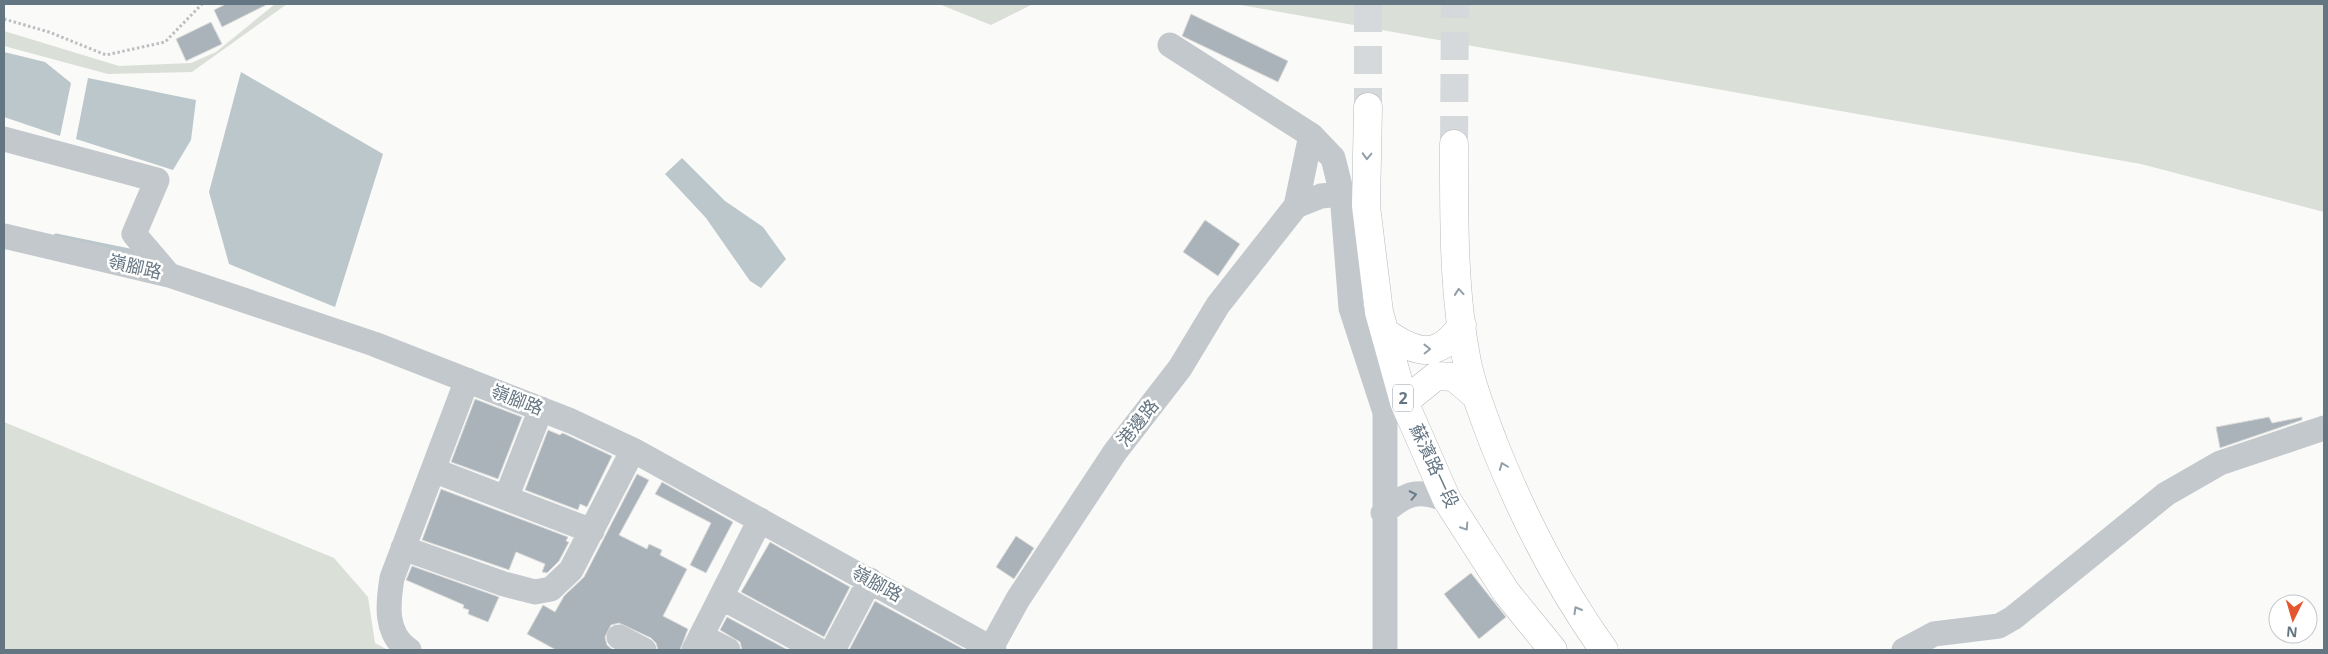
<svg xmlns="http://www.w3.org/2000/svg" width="2328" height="654" viewBox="0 0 2328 654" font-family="'Open Sans','Noto Sans TC',sans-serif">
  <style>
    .green { fill: #dadfd7 }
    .water { fill: #bbc7cb }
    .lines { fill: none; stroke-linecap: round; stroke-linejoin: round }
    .stream { stroke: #bbc7cb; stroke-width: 5 }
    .building { fill: #aab3b9; stroke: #dcdcda }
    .major-tunnel { stroke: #d5d9db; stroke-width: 28; stroke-dasharray: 28 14; stroke-linecap: butt }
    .major-casing { stroke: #b5babe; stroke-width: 29 }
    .path { stroke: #bbbfc2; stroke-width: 3; stroke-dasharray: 2.5 2.5; stroke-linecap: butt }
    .minor { stroke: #c3c8cc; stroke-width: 25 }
    .major { stroke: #fff; stroke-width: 28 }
    .oneway { stroke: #939fa8 }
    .oneway2 { stroke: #6a7a87 }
    .labels { text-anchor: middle; stroke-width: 5; stroke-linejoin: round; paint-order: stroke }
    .shield { fill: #fff; stroke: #939fa8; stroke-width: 1 }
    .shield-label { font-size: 16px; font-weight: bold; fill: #657683 }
    .street-label { font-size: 18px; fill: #657683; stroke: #fff }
  </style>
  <rect width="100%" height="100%" fill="#fafaf8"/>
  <path class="green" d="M275 4H287L192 72 108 74 4 46V31L119 66 191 63 216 52Z
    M939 4H1033L991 25Z
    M1235 4H2324V212L2141 164Z
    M4 422 334 558 368 597 375 643 388 650H4Z"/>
  <path class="water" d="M4 52 45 62 71 83 60 136 4 117Z
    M241 72 383 154 335 307 229 264 209 192Z
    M88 78 196 100 191 140 173 170 76 139Z
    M682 158 725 201 763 227 786 259 761 288 750 281 706 218 665 174Z"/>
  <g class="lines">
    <path class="stream" d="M56 236 134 252"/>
  </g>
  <path class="building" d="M226 4H268L222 27 214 10Z
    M1191 14 1288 61 1278 82 1182 36Z
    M211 22 222 44 186 61 176 39Z
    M1205 220 1240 244 1218 276 1183 252Z
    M475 399 522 417 498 479 451 462Z
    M2269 417 2272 423 2302 417V420L2220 448 2216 427Z
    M548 430 560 435 562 433 565 434 612 456 587 507 580 504 578 510 525 490Z
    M637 474 649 480 619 535 647 549 649 544 662 550 660 555 687 569 663 616 688 629 680 650H658L656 643 651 638 619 623 611 625 605 637 607 645 613 650H556L527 634 543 605 555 612 564 596 584 577Z
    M662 482 733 522 706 573 690 565 711 523 655 494Z
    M441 489 568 537 566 541 569 542 559 561 547 573 542 572 545 564 516 552 509 570 422 540Z
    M1016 536 1034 548 1014 579 996 567Z
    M770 542 850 587 824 637 741 592Z
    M412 566 499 597 488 622 468 614 469 610 463 608 464 605 406 580Z
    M1471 573 1506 617 1479 639 1444 594Z
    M875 601 965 650H849Z
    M727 617 788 650H742L740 642 720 630Z"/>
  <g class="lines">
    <path class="major-tunnel" d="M1368 4V107
      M1454 144 1455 4"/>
    <g class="major-casing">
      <path id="major" d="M1368 107 1366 206 1379 312 1404 402 1447 500 1506 592 1553 650
        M1454 144C1454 216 1453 291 1467 362 1473 391 1484 417 1494 444 1523 517 1559 587 1604 650
        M1386 333C1418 355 1439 359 1462 325
        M1404 402 1436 376 1454 377 1475 395"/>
    </g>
    <path class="path" d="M4 19 49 32 106 55 165 42 202 4"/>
    <path class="minor" d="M1170 45 1311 135 1333 158 1342 194 1351 308 1384 409
      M4 139 157 180 134 234 169 275
      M1296 206 1321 196 1342 194
      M4 236 169 275 374 344 571 421 633 450 994 650
      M1385 393V650
      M433 470 592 531
      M506 498 541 409
      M1383 513C1406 493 1418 488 1447 500
      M403 548 504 584 535 592 551 589 571 570 633 450
      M721 597 818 650
      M701 636 728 650
      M619 637 644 650
      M991 648 1018 599 1115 452 1180 368 1218 305 1296 206 1311 135
      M409 650C384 634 388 603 392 578L467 380
      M694 650 760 520
      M833 650 870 580
      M1904 650 1934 634 1999 626 2013 618 2166 494 2220 463 2324 428"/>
    <use href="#major" class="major"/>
  </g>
  <defs><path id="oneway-chevron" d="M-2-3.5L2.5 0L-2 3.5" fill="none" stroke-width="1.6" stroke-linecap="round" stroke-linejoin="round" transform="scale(1.25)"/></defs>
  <g class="oneway">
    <use href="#oneway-chevron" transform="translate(1367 156) rotate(92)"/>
    <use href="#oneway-chevron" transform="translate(1459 292) rotate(-95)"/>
    <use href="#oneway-chevron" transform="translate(1427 349) rotate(-1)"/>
    <use href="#oneway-chevron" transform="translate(1503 466) rotate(-111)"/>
    <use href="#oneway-chevron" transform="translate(1465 527) rotate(57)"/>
    <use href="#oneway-chevron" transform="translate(1577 610) rotate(-120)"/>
  </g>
  <use class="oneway2" href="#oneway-chevron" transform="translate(1413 495) rotate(-12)"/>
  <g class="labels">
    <rect class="shield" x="1393" y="384.5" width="20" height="27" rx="4"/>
    <g class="shield-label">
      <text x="1403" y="404">2</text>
    </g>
    <g class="street-label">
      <text transform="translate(135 267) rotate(13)" y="6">嶺腳路</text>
      <text transform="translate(517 400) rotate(21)" y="6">嶺腳路</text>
      <text transform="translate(1138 423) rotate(-51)" y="6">港邊路</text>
      <text transform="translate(1434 466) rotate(65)" y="6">蘇濱路一段</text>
      <text transform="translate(877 584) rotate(29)" y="6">嶺腳路</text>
    </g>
  </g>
  <rect width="2328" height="654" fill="none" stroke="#657683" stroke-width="10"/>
  <g transform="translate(2293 619) rotate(185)"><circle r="24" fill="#ffffff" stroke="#c1c8cd"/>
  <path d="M0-4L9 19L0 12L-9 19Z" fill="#e4572e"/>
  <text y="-8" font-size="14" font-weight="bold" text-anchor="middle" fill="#657683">N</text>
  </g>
</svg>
